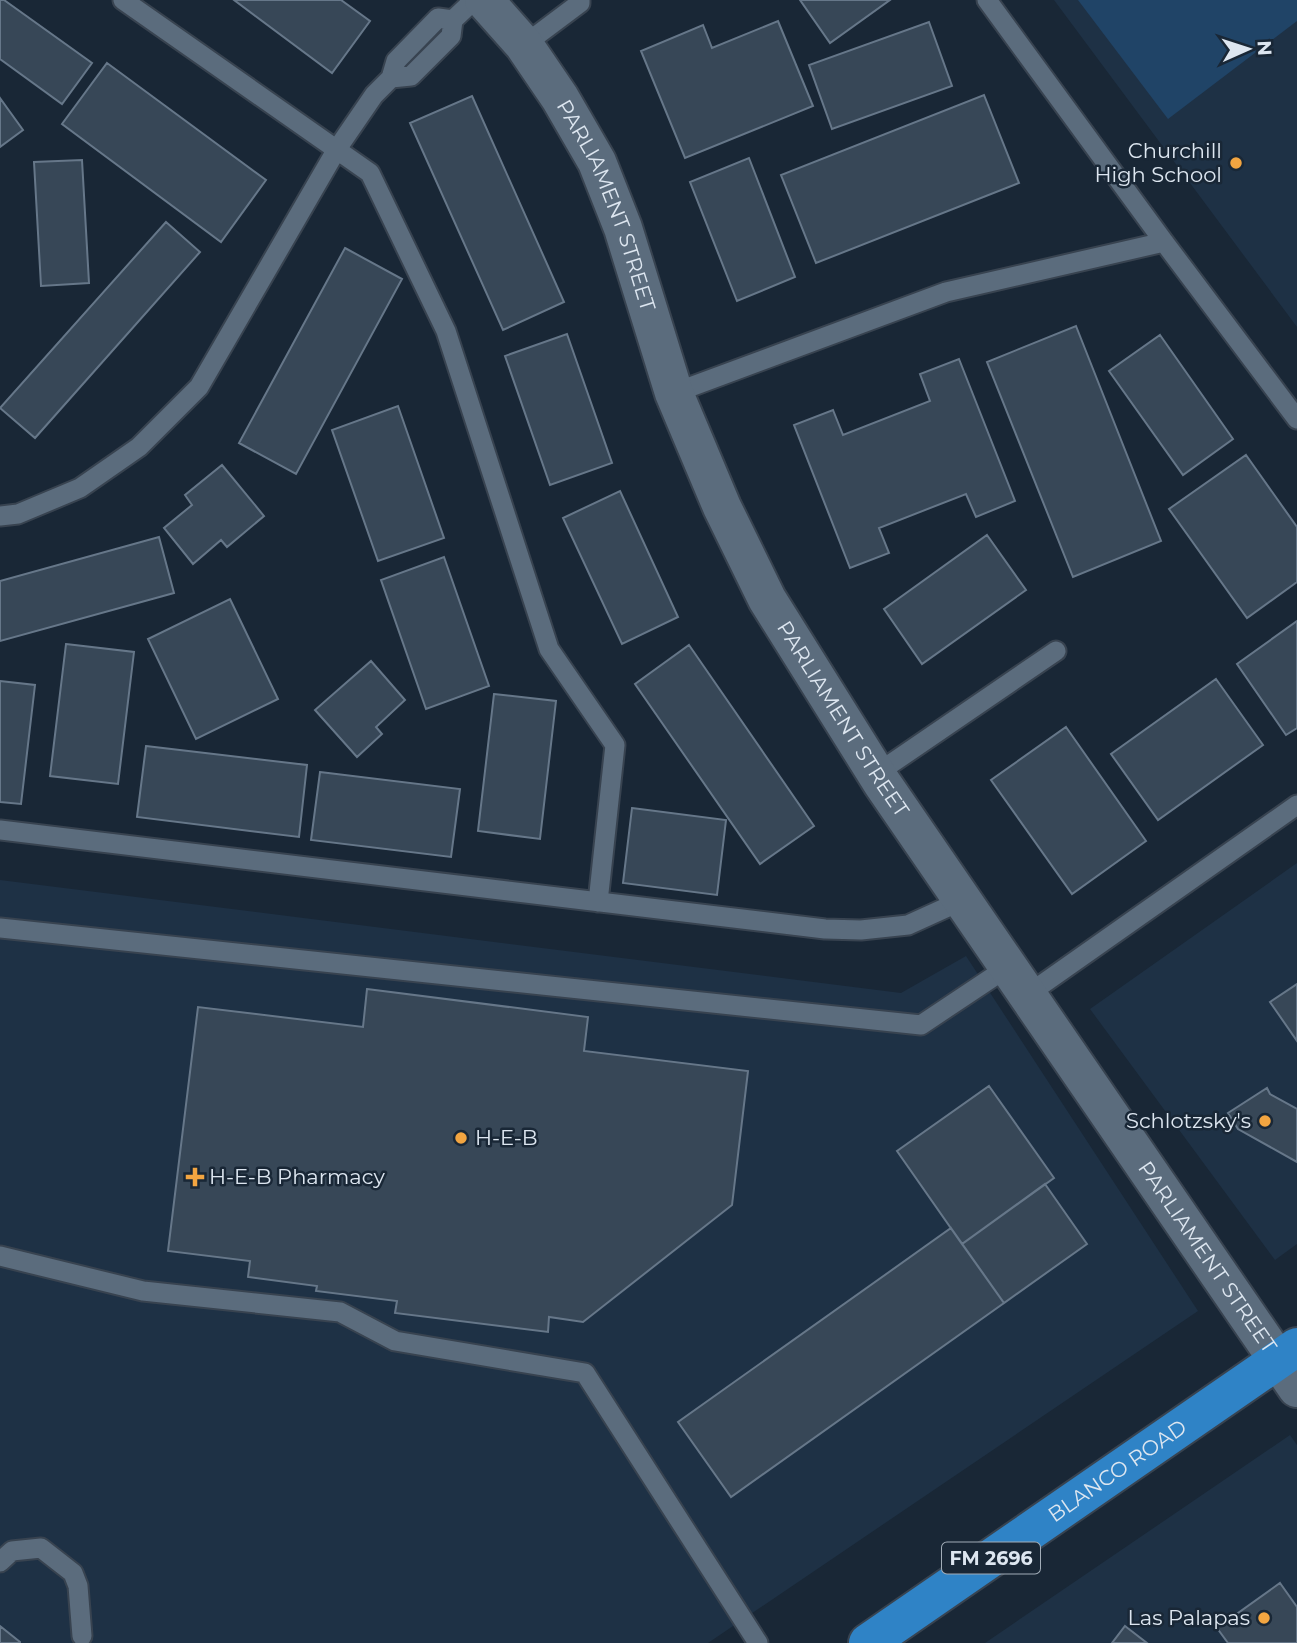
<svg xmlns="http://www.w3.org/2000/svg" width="1297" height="1643" viewBox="0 0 1297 1643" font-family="Montserrat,sans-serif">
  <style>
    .built { fill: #1e3145 }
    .green { fill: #204467 }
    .building { fill: #374757; stroke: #667789; stroke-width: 2 }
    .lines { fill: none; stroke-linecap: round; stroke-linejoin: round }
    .service-casing { stroke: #384350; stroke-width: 23 }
    .tertiary-casing { stroke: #384350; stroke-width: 42 }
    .primary-casing { stroke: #384350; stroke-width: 42 }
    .service { stroke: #5b6c7d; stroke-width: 19 }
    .tertiary { stroke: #5b6c7d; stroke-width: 38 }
    .primary { stroke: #2f83c6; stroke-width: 38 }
    .poi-dot { fill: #f2a541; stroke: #192736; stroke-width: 2.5 }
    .labels { text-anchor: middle; stroke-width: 5; stroke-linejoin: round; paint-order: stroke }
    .shield { fill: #192736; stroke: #a2adb8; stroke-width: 2 }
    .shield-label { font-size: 19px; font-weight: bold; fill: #dde6f0 }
    .poi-label { font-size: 21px; fill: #dde6f0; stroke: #192736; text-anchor: end }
    .street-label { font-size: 21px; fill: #dde6f0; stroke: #192736 }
  </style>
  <rect width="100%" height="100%" fill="#192736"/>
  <path class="built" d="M1054 0H1297V327Z
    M1297 863V1244L1275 1260 1090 1009Z
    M0 880 901 993 966 956 1198 1311 708 1643H0Z
    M1290 1435 1297 1445V1643H985Z"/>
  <path class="green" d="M1078 0H1297V21L1168 119Z"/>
  <path class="building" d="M0 0H4L92 63 62 104 0 59Z
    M234 0H341L370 21 332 73Z
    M800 0H890L830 43Z
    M778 21 813 106 685 158 641 51 703 25 712 48Z
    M929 22 952 86 832 129 809 65Z
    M107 63 266 180 221 242 62 124Z
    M984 95 1019 183 816 263 781 175Z
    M472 96 564 302 503 330 410 123Z
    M0 98 23 130 0 147Z
    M749 158 795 277 737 301 690 182Z
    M82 160 89 283 41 286 34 162Z
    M166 222 200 252 35 438 0 408Z
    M345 248 402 279 296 474 239 443Z
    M1076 326 1161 541 1073 577 987 362Z
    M567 334 612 463 550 485 505 356Z
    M1160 335 1233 439 1183 475 1109 371Z
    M959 359 1015 501 976 517 966 494 879 528 889 553 850 568 794 425 833 410 843 435 930 401 920 374Z
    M398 406 444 538 378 561 332 430Z
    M1246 455 1297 527V582L1247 618 1169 509Z
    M222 465 264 516 227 547 221 540 193 564 164 528 192 505 185 495Z
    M620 491 678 617 622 644 563 518Z
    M987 535 1026 590 922 664 884 609Z
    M159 537 174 593 0 641V581Z
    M444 557 489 686 426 709 381 580Z
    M230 599 278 699 196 739 148 639Z
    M1297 621V728L1286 735 1237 664Z
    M66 644 134 652 118 784 50 776Z
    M689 645 814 826 760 864 635 684Z
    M371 661 405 700 376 727 382 734 357 757 315 710Z
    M1216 679 1263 745 1158 820 1111 754Z
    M0 681 35 685 21 804 0 802Z
    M494 694 556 701 540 839 478 831Z
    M1066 727 1146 841 1072 894 991 780Z
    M146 746 307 765 299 837 137 817Z
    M320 772 460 789 451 857 311 840Z
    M632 808 726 820 717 895 623 883Z
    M1297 984V1041L1270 1002Z
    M367 989 588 1017 584 1051 748 1071 732 1205 583 1322 549 1317 548 1332 395 1313 397 1301 316 1291 317 1286 248 1277 250 1261 168 1251 198 1007 363 1027Z
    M989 1086 1054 1178 962 1244 897 1151Z
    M1267 1088 1270 1094 1297 1109V1162L1238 1129 1228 1113Z
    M1045 1184 1087 1244 1004 1303 962 1244Z
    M951 1228 1004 1303 731 1497 678 1422Z
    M1280 1583 1297 1607V1643H1228L1217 1628Z
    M0 1626 20 1642V1643H0Z
    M1125 1626 1147 1643H1112Z"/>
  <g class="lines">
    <g class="service-casing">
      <path id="service" d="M123 0 370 173 446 331 549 649 615 745 598 902
        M987 0 1164 242 1297 419
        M524 45 580 3V0
        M391 78 411 76 451 36 453 20 474 0
        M674 393 946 292 1164 242
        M0 516 18 514 80 488 139 447 199 387 337 149 374 95 391 78 396 61 438 18 453 20
        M876 774 1056 651
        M0 830 825 929 861 930 908 925 963 900
        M0 928 921 1025 1008 967
        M1027 995 1297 805
        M0 1256 143 1291 340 1312 395 1341 585 1373 758 1643
        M0 1562 12 1551 41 1548 73 1573 78 1586 82 1636"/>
    </g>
    <g class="tertiary-casing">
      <g id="tertiary">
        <path id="s1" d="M484 0 524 45 560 98 597 162 623 228 674 393 722 507 767 599 882 783 1297 1388"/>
      </g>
    </g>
    <g class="primary-casing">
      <g id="primary">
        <path id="s2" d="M868 1643 1297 1347"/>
      </g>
    </g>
    <use href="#service" class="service"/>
    <use href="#tertiary" class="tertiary"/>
    <use href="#primary" class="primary"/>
  </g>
  <g class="poi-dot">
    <circle cx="1236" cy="163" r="7"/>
    <circle cx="1265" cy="1121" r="7"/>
    <circle cx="461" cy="1138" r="7"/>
    <path d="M191.5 1166.5h7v7h7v7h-7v7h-7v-7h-7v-7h7z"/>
    <circle cx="1264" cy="1618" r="7"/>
  </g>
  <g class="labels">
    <rect class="shield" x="942" y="1542.5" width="98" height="31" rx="5"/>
    <g class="shield-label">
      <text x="991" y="1565">FM 2696</text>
    </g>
    <g class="poi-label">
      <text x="1222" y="158">Churchill<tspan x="1222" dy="24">High School</tspan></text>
      <text x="1251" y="1128">Schlotzsky's</text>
      <text x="475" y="1145" text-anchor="start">H-E-B</text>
      <text x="209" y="1184" text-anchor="start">H-E-B Pharmacy</text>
      <text x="1250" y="1625">Las Palapas</text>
    </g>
    <g class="street-label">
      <text dy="7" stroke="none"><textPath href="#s1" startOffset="242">PARLIAMENT STREET</textPath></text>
      <text dy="7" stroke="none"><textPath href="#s1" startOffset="810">PARLIAMENT STREET</textPath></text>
      <text dy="7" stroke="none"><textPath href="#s1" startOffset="1460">PARLIAMENT STREET</textPath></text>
      <text dy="7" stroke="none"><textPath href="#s2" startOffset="303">BLANCO ROAD</textPath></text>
    </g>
  </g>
  <g transform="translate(1248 49) rotate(87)" stroke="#192736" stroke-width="5" paint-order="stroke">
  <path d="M0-5L12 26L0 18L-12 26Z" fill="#dde6f0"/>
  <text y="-10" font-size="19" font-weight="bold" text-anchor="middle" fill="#dde6f0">N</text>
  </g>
</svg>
